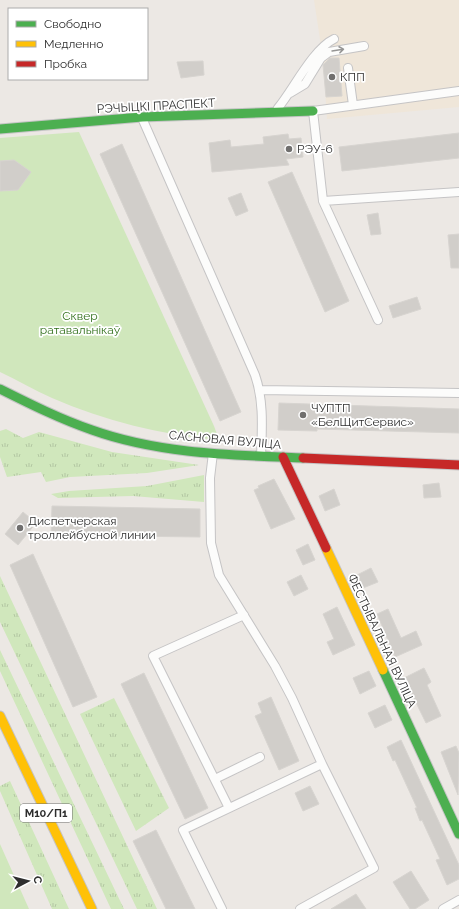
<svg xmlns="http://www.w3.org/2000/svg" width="459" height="909" viewBox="0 0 459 909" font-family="Raleway,sans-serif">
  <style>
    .education { fill: #efe6d9 }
    .grass { fill: url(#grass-tufts) }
    .park { fill: #d0e7bc }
    .building { fill: #d1ceca; stroke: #d7d4d0 }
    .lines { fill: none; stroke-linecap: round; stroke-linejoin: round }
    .lane-casing { stroke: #c5c4c5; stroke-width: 10 }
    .fast-casing { stroke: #c5c4c5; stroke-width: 11 }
    .slow-casing { stroke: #c5c4c5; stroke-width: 11 }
    .jam-casing { stroke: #c5c4c5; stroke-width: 11 }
    .lane { stroke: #fcfcfb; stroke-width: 8 }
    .fast { stroke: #4caf50; stroke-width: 9 }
    .slow { stroke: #ffc107; stroke-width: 9 }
    .jam { stroke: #c62828; stroke-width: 9 }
    .oneway { stroke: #959594 }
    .poi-dot { fill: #706f6e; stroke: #fff; stroke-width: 1.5 }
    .labels { text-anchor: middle; stroke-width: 3.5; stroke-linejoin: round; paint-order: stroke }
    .shield { fill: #fff; stroke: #6d6d6d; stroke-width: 1 }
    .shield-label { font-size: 11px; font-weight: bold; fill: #2e2e2e }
    .poi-label { font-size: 12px; fill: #2e2e2e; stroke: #fff; text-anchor: start }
    .street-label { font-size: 12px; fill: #2e2e2e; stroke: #fff }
    .park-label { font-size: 12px; fill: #2f6f19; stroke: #fff }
  </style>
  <defs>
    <pattern id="grass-tufts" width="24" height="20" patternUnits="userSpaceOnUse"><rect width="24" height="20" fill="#d0e7bc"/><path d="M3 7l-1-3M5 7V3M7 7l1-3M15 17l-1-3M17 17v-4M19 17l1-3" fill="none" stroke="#b3c6a2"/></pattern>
  </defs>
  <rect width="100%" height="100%" fill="#ece8e4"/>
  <path class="education" d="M314 0H459V107L327 119 323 59Z"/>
  <path class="grass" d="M6 429 23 438 39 432 112 452 199 465 147 473 70 477 46 482 41 472 7 477 0 457V431Z
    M204 475V502L133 496 58 498 51 494 69 491 147 486Z
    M0 576 157 909H137L0 622Z
    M0 650 124 909H111L0 671Z
    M114 698 169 808 136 831 80 714Z
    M10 781 69 909H52L0 791V786Z"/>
  <path class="park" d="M79 132 214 426 219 440C161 435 105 421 52 398 34 390 17 380 0 372V138Z
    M0 844 29 909H0Z"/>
  <path class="building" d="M330 58H339L342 96 326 97 323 65Z
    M203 61 204 75 181 78 177 62Z
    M459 133V158L342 171 339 147Z
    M288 134 289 139 301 138 303 157 286 159 289 165 212 172 209 143 230 140 231 147 264 144 263 137Z
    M122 144 241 412 220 421 100 154Z
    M14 160 31 172 18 190 0 191V161Z
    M292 172 349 301 325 312 268 182Z
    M241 193 248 211 236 216 228 198Z
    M378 213 381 234 371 235 367 215Z
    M459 234V268H451L448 235Z
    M417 297 421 309 393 318 389 306Z
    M279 403 459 409V433L317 429V431L278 430Z
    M274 479 295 519 271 529 254 490 259 488 258 486Z
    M439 483 441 497 424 498 423 485Z
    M334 489 340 505 325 511 319 496Z
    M52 506 200 509V537L51 535Z
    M23 512 36 523 18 545 5 534Z
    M308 544 315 560 303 565 296 550Z
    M33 554 97 697 73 707 10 565Z
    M371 568 378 582 363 588 357 575Z
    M301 575 308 589 294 596 287 582Z
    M337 607 355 645 333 655 327 642 334 639 323 614Z
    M388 609 401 638 416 631 422 645 395 657 377 614Z
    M424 668 431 682 427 685 441 716 426 723 404 678Z
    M369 671 376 686 360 694 353 678Z
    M144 673 208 808 185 819 121 684Z
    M271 697 299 761 279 770 255 716 262 713 258 703Z
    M385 705 392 720 375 728 368 713Z
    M401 740 459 865V879L447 885 436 860 440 859 422 820 420 821 415 808H417L395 760 393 761 387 747Z
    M456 746 459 753 458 795 441 752Z
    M310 786 319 804 303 811 295 793Z
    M156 830 195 909H166L133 841Z
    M411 871 429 900 415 909H410L393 882Z
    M356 894 366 909H331Z"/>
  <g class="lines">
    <g class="lane-casing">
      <path id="lane" d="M348 68 353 105
        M459 91 313 111 323 201 459 192
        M290 93 305 84 321 58 329 52 364 46
        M278 108C293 90 313 49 334 39
        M142 118 255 375C264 401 262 428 261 456
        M323 201 378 320
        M260 390 459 393
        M213 453 210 478 211 543 219 575 275 666 292 698 322 764
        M215 779 260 757
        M229 808 153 656 244 615
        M222 909 183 830 322 764 374 868 300 909
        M443 909 459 900"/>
    </g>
    <g class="fast-casing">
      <path id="fast" d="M0 129 142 117 313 111
        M0 389C30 404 60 419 92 430 159 454 232 455 303 458
        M383 670 459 834"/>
    </g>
    <g class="slow-casing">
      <path id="slow" d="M326 548 383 670
        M0 716 92 909"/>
    </g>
    <g class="jam-casing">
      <path id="jam" d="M283 457 326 548
        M303 458 459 465"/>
    </g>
    <use href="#lane" class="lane"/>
    <use href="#fast" class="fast"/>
    <use href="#slow" class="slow"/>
    <use href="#jam" class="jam"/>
  </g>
  <defs><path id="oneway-shaft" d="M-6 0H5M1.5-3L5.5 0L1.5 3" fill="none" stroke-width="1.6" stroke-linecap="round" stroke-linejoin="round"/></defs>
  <use class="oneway" href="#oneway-shaft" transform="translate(338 50) rotate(-9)"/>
  <g class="poi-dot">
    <circle cx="332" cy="77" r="4"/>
    <circle cx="289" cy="149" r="4"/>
    <circle cx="303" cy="415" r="4"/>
    <circle cx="20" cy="528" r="4"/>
  </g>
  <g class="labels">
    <rect class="shield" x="20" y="804" width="52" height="18" rx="3"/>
    <g class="shield-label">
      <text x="46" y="817">М10/П1</text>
    </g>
    <g class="poi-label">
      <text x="340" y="81">КПП</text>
      <text x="297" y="153">РЭУ-6</text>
      <text x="311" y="412">ЧУПТП<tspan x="311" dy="14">«БелЩитСервис»</tspan></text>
      <text x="28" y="525">Диспетчерская<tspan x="28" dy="14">троллейбусной линии</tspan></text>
    </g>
    <g class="street-label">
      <text transform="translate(156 106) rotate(-3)" y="4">РЭЧЫЦКІ ПРАСПЕКТ</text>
      <text transform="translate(225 440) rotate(5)" y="4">САСНОВАЯ ВУЛІЦА</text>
      <text transform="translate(382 641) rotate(65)" y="4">ФЕСТЫВАЛЬНАЯ ВУЛІЦА</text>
    </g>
    <g class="park-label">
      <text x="80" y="320">Сквер<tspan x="80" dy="14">ратавальнікаў</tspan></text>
    </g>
  </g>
  <rect x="8" y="8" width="140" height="72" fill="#ffffff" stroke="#ababab"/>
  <rect x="16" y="21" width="20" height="6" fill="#4caf50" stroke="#ababab"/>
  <text x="44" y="28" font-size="12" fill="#2e2e2e">Свободно</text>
  <rect x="16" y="41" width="20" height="6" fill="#ffc107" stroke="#ababab"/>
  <text x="44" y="48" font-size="12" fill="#2e2e2e">Медленно</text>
  <rect x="16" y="61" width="20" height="6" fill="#c62828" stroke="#ababab"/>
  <text x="44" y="68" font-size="12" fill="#2e2e2e">Пробка</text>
  <g transform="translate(28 881) rotate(83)" stroke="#ffffff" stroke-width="3" paint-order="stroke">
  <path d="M0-3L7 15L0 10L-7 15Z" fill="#2e2e2e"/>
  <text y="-6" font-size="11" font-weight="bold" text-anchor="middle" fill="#2e2e2e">С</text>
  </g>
</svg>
